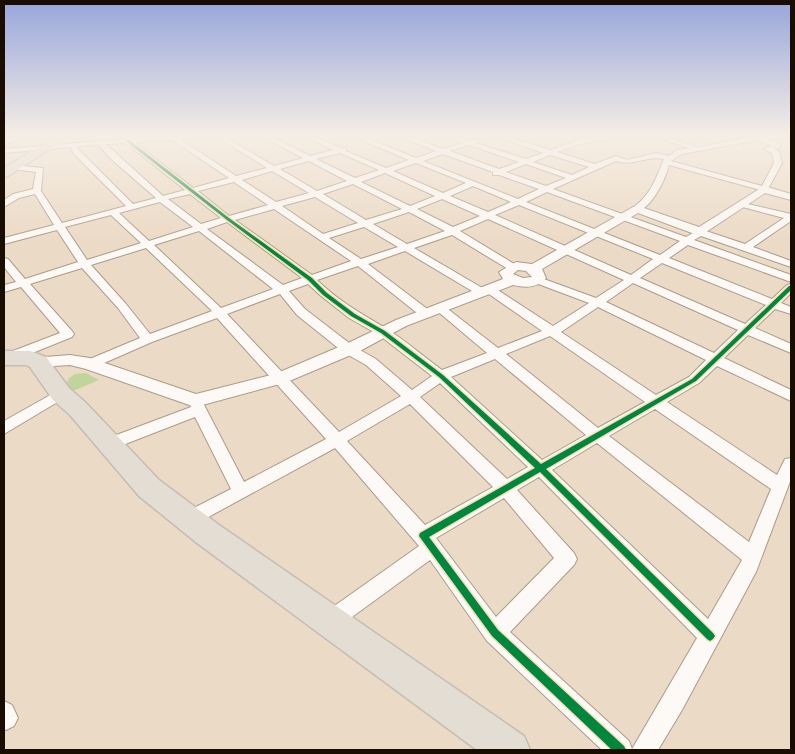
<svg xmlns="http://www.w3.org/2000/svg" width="795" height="754" viewBox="0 0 795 754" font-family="Rubik,sans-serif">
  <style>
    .green { fill: #c0d59b }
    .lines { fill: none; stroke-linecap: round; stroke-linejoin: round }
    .minor-casing { stroke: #ac9c86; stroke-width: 2 }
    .tertiary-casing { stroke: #ac9c86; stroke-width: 2 }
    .primary-casing { stroke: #c5bcb3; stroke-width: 3 }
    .minor { fill: #fcf9f6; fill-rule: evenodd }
    .tertiary { fill: #fcf9f6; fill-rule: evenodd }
    .primary { fill: #e3ddd4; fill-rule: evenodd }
    .cycleway-casing { stroke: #fadcb6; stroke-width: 3 }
    .cycleway { fill: #00873e; fill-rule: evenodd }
  </style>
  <rect width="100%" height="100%" fill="#ebdac5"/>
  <path class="green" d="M86 373 99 380 73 391 67 383 69 378 75 374Z"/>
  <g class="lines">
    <g class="minor-casing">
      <path id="minor" d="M12 137H21L4 146V141Z
        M149 137H186L180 139 236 176 267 168 217 137H225L274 166 303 158 263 137H272L310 156 333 150 306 137H315L341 148H346V151L386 168 409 160 354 137H364L416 158 436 151 401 137H411L443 149 462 143 449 137C456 137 463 140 469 140 475 140 482 137 489 137L476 143 526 159 543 153 498 137H509L550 150 588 137H615L612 140C591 140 576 145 557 152L595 164 616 156 627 160 656 153 669 156 677 150 689 148 654 137H665L698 147 751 137H766L780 145V147L775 149 779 152 782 163 768 189 764 191 669 165C666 178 650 213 634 211V207C652 193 656 178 664 159 646 155 634 167 616 161L553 189 686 237 700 229 745 244 784 218 739 206V202L791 214V221L753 247 791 261V267L701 236 694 240 791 275V282L688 245 669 258 772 299 787 285 791 284V293L781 303 791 307V314L775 309 755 328 791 344V353L748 335 724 358 791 390V401L717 366 699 383 667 402 777 475 785 459 791 458V479L756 572 682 710 658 750H602L487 641 430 560 337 628 330 631 323 628 320 621 323 614 419 546 335 448 190 527 184 525 181 519 184 513 231 489 195 417 115 448 109 450 103 448 101 444 103 440 191 407 188 401 190 397H200L244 482 326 439 217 318 152 342 95 367H85L83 364 85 361 140 338 118 308 82 268 30 284 72 331 74 334 72 337 15 360H5L4 356 5 354 60 333 21 287 4 292V285L16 282 4 267V258L8 259 25 279 78 262 57 230 4 244V238L54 225 35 194 19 198 4 207V200L13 194 33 189 36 172 12 169V165L43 168 41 191 62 223 126 206 73 153 71 147 4 153V149ZM172 140 229 178 193 188 134 142ZM758 140 771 146 764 149 772 153 774 163 762 186 671 161 682 154ZM126 143 185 190 163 196 106 144ZM99 145 111 159 156 198 133 204 79 150 77 146ZM469 145 519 162 499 169 450 151ZM340 153 379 170 355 178 316 159ZM443 154 493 172V175H499L539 189 518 199 423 161ZM550 155 589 167 572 175 533 162ZM309 161 347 181 317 191 280 169ZM416 163 466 183 443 193 393 171ZM526 164 566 178 546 186 506 172ZM272 171 309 193 276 202 242 180ZM385 173 435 196 410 206 361 182ZM234 182 268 205 229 216 198 191ZM353 184 402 209 366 220 323 194ZM473 186 511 202 488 212 450 196ZM547 192 680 241 660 255 526 202ZM190 194 221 218 201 224 168 199ZM315 197 358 223 323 234 282 206ZM442 199 480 216 453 227 417 209ZM160 202 193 227 149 241 119 213ZM519 205 653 259 631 275 495 215ZM274 209 351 261 312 275 235 220ZM409 212 445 231 407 244 373 224ZM111 215 141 243 87 260 65 227ZM488 219 624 280 596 298 541 278H533L532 280 533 282 589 303 553 326 493 287 489 286 484 289 414 248 452 235 508 269H516L517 267 516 265 460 231ZM227 222 302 278 283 285 207 229ZM364 227 398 247 361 259 329 238ZM199 231 273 289 221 308 154 245ZM146 248 210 309 212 311 150 334 126 304 91 265ZM405 251 477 294 481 295 486 292 542 331 498 348 444 306H436L434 308 436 310 487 353 442 370C424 357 406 341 387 329 362 314 338 301 317 280L358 266 422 317H430L432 314 430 311 368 264ZM662 263 766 305 745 324 640 278ZM633 283 738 330 714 353 606 302ZM308 284 321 296 349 318 379 335 432 376 412 390 376 359 353 346 305 309 289 291ZM280 294 297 315 343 352 366 365 401 396 339 432 227 314ZM598 307 706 360 689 377 656 395 561 332ZM550 336 645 402 598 428 506 354ZM495 359 586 435 542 460 451 377ZM440 383 528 467 507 479 420 397ZM410 404 493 487 425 525 347 441ZM655 409 771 489 749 542 609 436ZM597 443 742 560 708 619 552 470ZM539 477 697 638 632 749 629 741 510 632 574 565 577 559 574 553 517 490ZM504 498 554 558 496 617 436 538Z
        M61 389 66 391 68 394 66 397 4 434V421Z
        M4 701 12 705 18 718 14 726 6 730 4 729Z"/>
    </g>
    <g class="tertiary-casing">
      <path id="tertiary" d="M764 186 791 194V200L765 193 700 236 638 213 542 269 546 278C538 288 525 288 513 285L406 326 358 352 287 382 195 407 86 369 70 365 38 367 32 366 30 362 32 358 70 355 90 358 196 394 275 374 346 344 396 320 503 279 499 272 516 262 532 264 633 207H641L699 227ZM518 270 526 271 532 277 523 278 513 274Z"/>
    </g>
    <g class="primary-casing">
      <path id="primary" d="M55 137H68L8 176 4 177V168Z
        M4 351H30L46 357 69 388 86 403 159 480 219 525 524 736 530 750H477L197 543 139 496 70 415 53 400 30 367 26 365H4Z"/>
    </g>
    <use href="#minor" class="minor"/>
    <use href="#tertiary" class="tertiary"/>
    <use href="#primary" class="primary"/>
    <g class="cycleway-casing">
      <path id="cycleway" d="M127 140H129L229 218 312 278 327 293 355 314 385 331 443 375 541 464 692 379 789 286H791V290L696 381 546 469 713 633 715 636 713 639 710 641 707 639 540 472 429 537 498 630 624 746 626 750H612L492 636 419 536 420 533 535 468 439 377 381 333 351 316 323 295 308 280 227 220 127 142Z"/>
    </g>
    <use href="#cycleway" class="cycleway"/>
  </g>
  <linearGradient id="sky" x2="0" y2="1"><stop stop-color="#97a5db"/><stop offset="0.56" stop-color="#f6eee5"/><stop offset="1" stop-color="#f6eee5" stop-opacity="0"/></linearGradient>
  <rect width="795" height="243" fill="url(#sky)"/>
  <rect width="795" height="754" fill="none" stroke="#190c00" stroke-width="10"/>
</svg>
